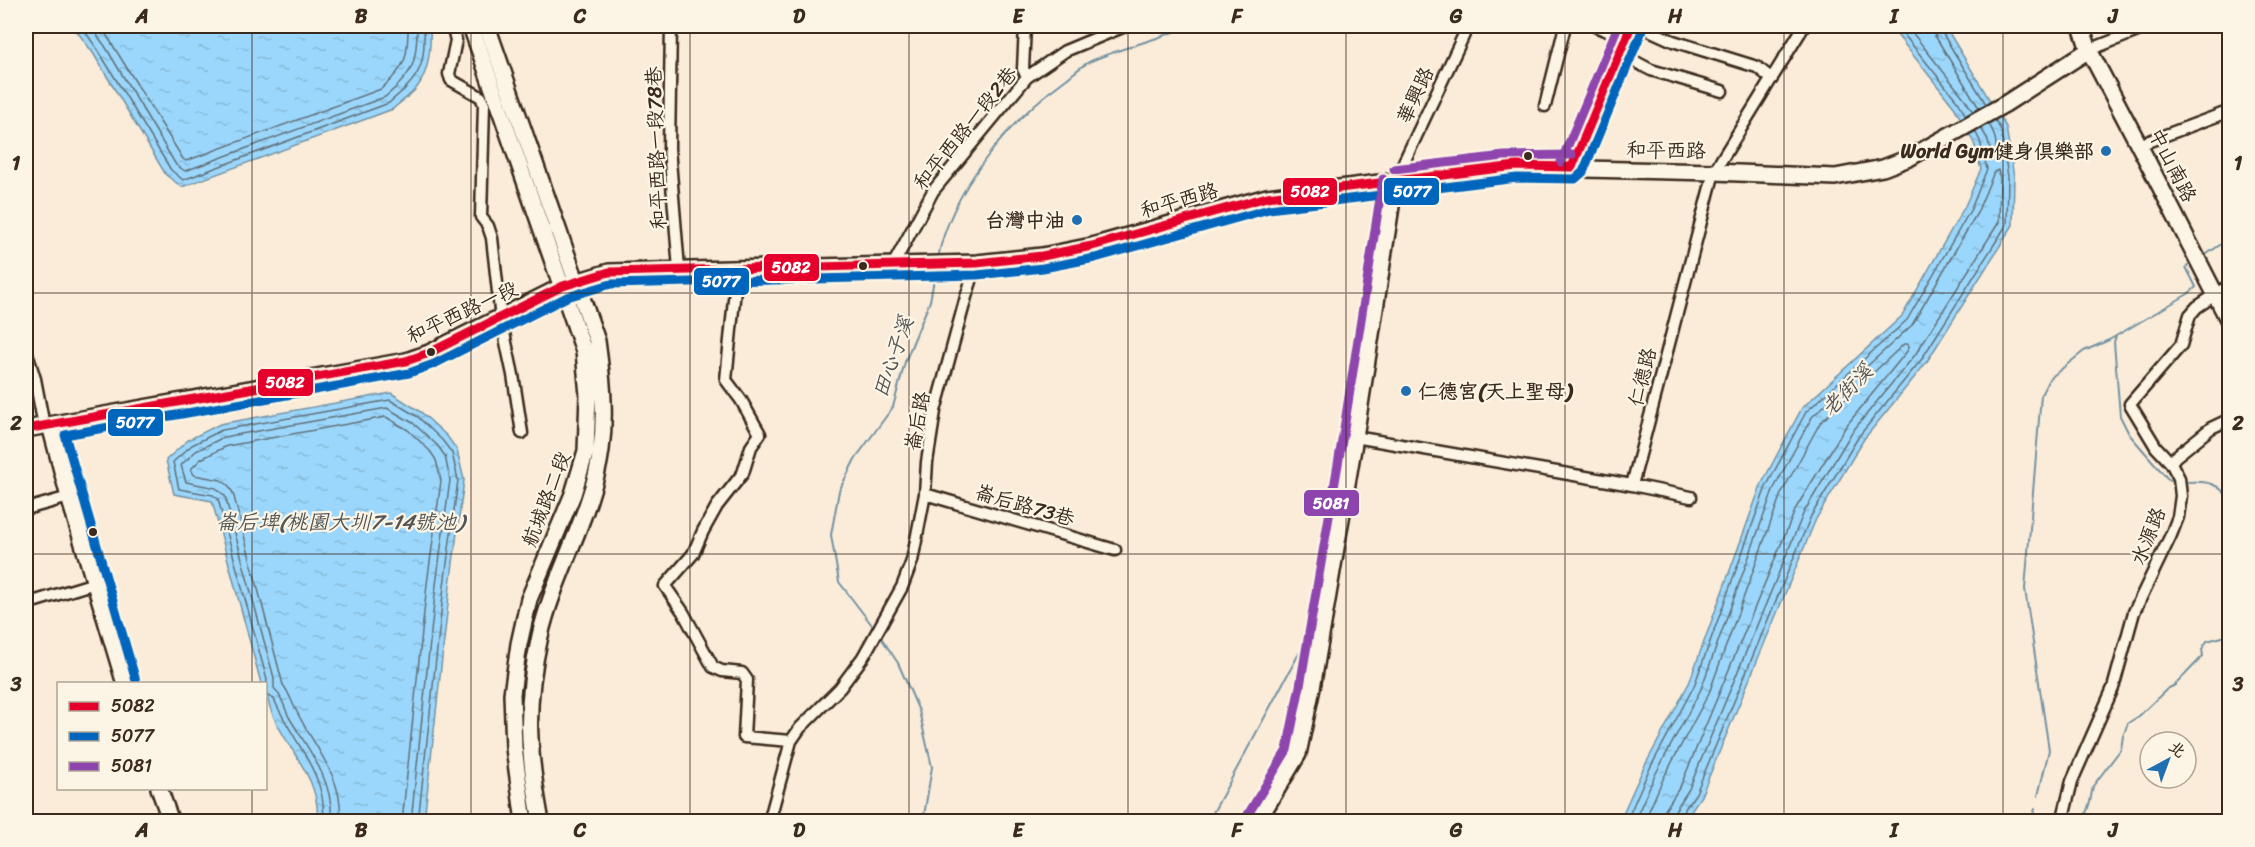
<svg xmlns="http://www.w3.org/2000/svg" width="2255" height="847" viewBox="0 0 2255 847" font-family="Sriracha,'LXGW WenKai TC',sans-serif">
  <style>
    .water { fill: url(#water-ripples); stroke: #7592a3; stroke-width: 1.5 }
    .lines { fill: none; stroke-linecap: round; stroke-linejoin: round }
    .shore { stroke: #616f77; stroke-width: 1.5 }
    .stream { stroke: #7592a3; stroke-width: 2 }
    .street-casing { stroke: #3b2a1e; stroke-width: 15 }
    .secondary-casing { stroke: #3b2a1e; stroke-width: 20 }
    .street { stroke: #fcf5e5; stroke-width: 10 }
    .secondary { stroke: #fcf5e5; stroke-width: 15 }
    .bus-1-casing { stroke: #fcf5e5; stroke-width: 14 }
    .bus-2-casing { stroke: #fcf5e5; stroke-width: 14 }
    .bus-3-casing { stroke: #fcf5e5; stroke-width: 14 }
    .bus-1 { stroke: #e4002b; stroke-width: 9 }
    .bus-2 { stroke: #0065bd; stroke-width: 9 }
    .bus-3 { stroke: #8e44ad; stroke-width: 9 }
    .grid { fill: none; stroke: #3b2a1e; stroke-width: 1.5; stroke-opacity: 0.55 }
    .poi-dot { fill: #1f6fb2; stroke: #fcf5e5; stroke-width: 2 }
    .bus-dot { fill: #3b2a1e; stroke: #fcf5e5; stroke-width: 2 }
    .labels { text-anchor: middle; stroke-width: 4.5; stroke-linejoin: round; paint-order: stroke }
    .street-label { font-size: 20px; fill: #3b2a1e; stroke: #fcf5e5 }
    .poi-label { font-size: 20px; font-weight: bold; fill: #3b2a1e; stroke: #fcf5e5; text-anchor: end }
    .water-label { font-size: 21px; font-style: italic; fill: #535556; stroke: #fcf5e5 }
    .line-badge { stroke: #fcf5e5; stroke-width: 2 }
    .badge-label { font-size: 16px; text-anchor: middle; font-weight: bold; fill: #fff }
    .neatline { fill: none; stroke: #3b2a1e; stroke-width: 2 }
    .grid-label { font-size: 20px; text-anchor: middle; font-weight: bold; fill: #3b2a1e }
  </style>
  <defs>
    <pattern id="water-ripples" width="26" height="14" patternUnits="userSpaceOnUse" patternTransform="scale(1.5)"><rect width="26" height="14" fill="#9bd7fc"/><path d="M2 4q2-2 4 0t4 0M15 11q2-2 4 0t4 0" fill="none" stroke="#86b9d8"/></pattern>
  </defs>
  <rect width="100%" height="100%" fill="#faecd8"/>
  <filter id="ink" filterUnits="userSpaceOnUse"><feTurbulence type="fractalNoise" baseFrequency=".0167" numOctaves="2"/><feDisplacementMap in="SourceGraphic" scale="12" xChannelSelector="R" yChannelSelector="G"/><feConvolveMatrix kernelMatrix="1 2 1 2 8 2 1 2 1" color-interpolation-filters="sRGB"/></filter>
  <g filter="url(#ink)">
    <path class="water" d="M73 26H430C431 46 430 69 418 86 412 95 400 102 393 109L182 187 166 175 93 53Z
      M1890 26H1945L2006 127 2014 177 2013 225 1926 363 1864 439 1816 519 1701 796 1684 821 1619 822 1643 769 1689 683 1761 485 1802 408 1902 316 1965 206 1981 169 1974 143 1954 107Z
      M391 393 421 412 447 436 457 450 464 480 450 586 424 821H317C323 768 266 735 266 684L261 683 212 501 174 494 166 460 188 440 220 424Z"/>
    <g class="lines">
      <path class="shore" d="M81 26 98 50 171 170 183 180 389 103C421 76 425 67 424 26
        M90 26 105 46 176 165 185 171 385 97C414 73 417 62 417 26
        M101 26 183 159 186 161 381 89C406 67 408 58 408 26
        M1897 26 1959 103 1966 116
        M1907 26 1965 99 1973 112
        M1932 26 1934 34 1979 108
        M1940 26 1941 31 1986 104
        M1981 128 1987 138 1991 152 1995 153C1998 144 1994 132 1989 124
        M266 686 267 680 218 499 213 495 179 489 173 462 192 445 222 430 390 400 418 417 442 440 452 453 458 480 444 586 418 822
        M266 695 274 699C290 738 329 776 323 822
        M331 822C335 782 308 749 289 717 284 707 282 696 274 688V678L225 496 216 488 186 482 181 465 196 451 224 437 387 408 413 423 437 445 445 456 450 480 436 585 411 822
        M340 822C345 778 313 746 296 710 291 701 289 692 283 685L233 493 228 485 221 480 194 475 191 469 201 459 227 446 386 417 408 430 430 451 436 460 441 481 427 584 402 822
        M1626 822 1648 772 1694 686 1766 487 1806 412 1907 320 1971 209 1987 169 1980 141 1975 131
        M1634 822 1655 775 1701 689 1773 490 1812 417 1912 325 1977 213 1994 172 1998 170 2000 178 1999 222 1915 355 1852 432 1804 512 1689 789 1674 812 1672 822
        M1644 822 1663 779 1709 693 1781 494 1820 423 1904 344H1908L1909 346 1908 350 1846 426 1796 508 1681 785 1665 810 1663 822
        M1679 822 1680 816 1696 793 1811 516 1859 436 1921 360 2007 224 2008 177 2001 130 1995 120"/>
      <path class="stream" d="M2204 256 2230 238
        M938 258C951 190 1010 120 1065 80 1073 74 1082 65 1091 61 1123 47 1157 40 1189 26
        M2116 336 2114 342 2120 416 2129 434 2167 478 2175 483
        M2188 482C2207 481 2219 483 2230 500
        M2230 580 2225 588 2230 592
        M875 629 839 582 831 535 839 491 855 459 893 407 905 362 930 301 936 269
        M880 636 898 663 919 711 932 767 923 822
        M2038 796 2049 750 2025 589 2041 395 2049 379 2084 351 2109 340 2188 294 2196 287 2186 267 2191 264
        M1208 822 1315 624
        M2031 822 2035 809
        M2083 822 2090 802 2093 786 2121 749 2123 736 2128 723 2139 716 2167 689 2175 685 2203 656 2202 649 2207 641 2230 635"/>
      <g class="street-casing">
        <path id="street" d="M452 26 456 40 449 74 451 80 481 97 484 104 481 217 488 226 492 238 501 319 513 375 522 433
          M671 26 669 148 679 269
          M1025 26 1023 69 1027 77
          M1595 26 1624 38
          M1640 26 1673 41 1757 67 1772 79
          M2089 50 2150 26
          M1619 53 1651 70 1722 91
          M1545 106 1565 26
          M2139 145 2230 111
          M1572 167 1631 26
          M1395 181 1468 26
          M893 265 933 191 1027 77 1065 51 1125 26
          M737 269 726 380 741 400 760 434 751 447 743 473 717 506 703 531 693 554 665 586 683 612 713 667 722 671 742 673 747 680 744 737 791 741
          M26 350 35 379 44 426
          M1355 437 1632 485 1714 172 1804 26
          M2171 463 2175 457 2211 428 2230 419
          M1632 485 1691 497
          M925 494 1115 550
          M26 509 69 497
          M26 604 95 583
          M769 822 791 741 800 728 840 688 863 657 902 587 912 561 925 494 927 462 935 411 966 297 977 263
          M2062 822 2072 781 2113 688 2134 612 2171 535 2178 517 2181 496 2179 478 2171 463 2156 447 2130 404 2181 345 2190 315 2197 307 2230 285"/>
      </g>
      <g class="secondary-casing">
        <path id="secondary" d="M471 26 584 351 588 395 586 451 573 494 529 599 519 644 512 694 514 748 524 822
          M487 26 597 341C602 377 606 413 601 450 593 512 554 574 540 636 524 706 528 752 541 822
          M2081 26 2089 50 2139 145 2230 323
          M50 425 69 497 125 684
          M26 429 406 361 429 353 563 286 609 272 977 263 1042 256 1092 246 1267 197 1516 166 1540 165 1585 169 1714 172 1835 177 1883 168 1909 158 2005 104 2089 50
          M159 788 171 822
          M1257 822 1298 754 1312 688 1355 437 1395 181"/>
      </g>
      <use href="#street" class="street"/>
      <use href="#secondary" class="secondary"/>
      <g class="bus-1-casing">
        <path id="bus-1" d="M1572 167 1631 26
          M26 429 406 361 429 353 563 286 609 272 977 263 1042 256 1092 246 1267 197 1516 166 1572 167"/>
      </g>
      <g class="bus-2-casing">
        <path id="bus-2" d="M136 681 65 435 409 373 434 364 567 297 611 284 977 275 1043 268 1095 258 1269 209 1517 178 1575 179 1583 172 1642 31"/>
      </g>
      <g class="bus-3-casing">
        <path id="bus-3" d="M1561 162 1618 26
          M1394 169 1504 156 1572 155
          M1247 816 1287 750 1300 686 1343 435 1383 179"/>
      </g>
      <use href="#bus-1" class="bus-1"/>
      <use href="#bus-2" class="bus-2"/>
      <use href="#bus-3" class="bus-3"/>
    </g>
  </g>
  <path class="grid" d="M252 26V684M471 26V822M690 26V822M909 26V822M1128 26V822M1346 26V822M1565 26V822M1784 26V822M2003 26V822M26 293H2230M26 554H2230M252 788V822"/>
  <g class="poi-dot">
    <circle cx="2106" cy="151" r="6"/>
    <circle cx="1077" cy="220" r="6"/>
    <circle cx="1406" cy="391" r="6"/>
  </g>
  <g class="bus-dot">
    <circle cx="1528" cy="156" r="5"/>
    <circle cx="863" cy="266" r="5"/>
    <circle cx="431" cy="352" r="5"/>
    <circle cx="93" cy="532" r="5"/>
  </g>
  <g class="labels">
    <g class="street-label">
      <text transform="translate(1415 95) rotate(-65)" y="7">華興路</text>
      <text transform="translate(965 128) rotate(-51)" y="7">和平西路一段2巷</text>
      <text transform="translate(656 148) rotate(-92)" y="7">和平西路一段78巷</text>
      <text transform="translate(1666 150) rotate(1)" y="7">和平西路</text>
      <text transform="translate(2173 165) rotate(63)" y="7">中山南路</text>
      <text transform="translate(1179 200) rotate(-16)" y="7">和平西路</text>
      <text transform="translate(462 312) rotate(-25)" y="7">和平西路一段</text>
      <text transform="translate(1642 377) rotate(-76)" y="7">仁德路</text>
      <text transform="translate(917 421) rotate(-79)" y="7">崙后路</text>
      <text transform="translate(546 499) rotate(-69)" y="7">航城路二段</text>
      <text transform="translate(1025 505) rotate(16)" y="7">崙后路73巷</text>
      <text transform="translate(2148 536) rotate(-68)" y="7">水源路</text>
    </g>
    <g class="poi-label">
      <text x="2094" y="158">World Gym健身俱樂部</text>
      <text x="1065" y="227">台灣中油</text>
      <text x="1418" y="398" text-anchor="start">仁德宮(天上聖母)</text>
    </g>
    <g class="water-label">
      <text transform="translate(893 357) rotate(-71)" y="7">田心子溪</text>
      <text transform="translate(1847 390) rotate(-46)" y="7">老街溪</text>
      <text x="340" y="529">崙后埤(桃園大圳7-14號池)</text>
    </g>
  </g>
  <g class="line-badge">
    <rect x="1383" y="177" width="57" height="29" rx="6" fill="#0065bd"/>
    <rect x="1282" y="177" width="56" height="29" rx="6" fill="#e4002b"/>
    <rect x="763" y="253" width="57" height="29" rx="6" fill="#e4002b"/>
    <rect x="693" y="267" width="57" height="29" rx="6" fill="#0065bd"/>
    <rect x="257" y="368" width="57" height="29" rx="6" fill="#e4002b"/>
    <rect x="107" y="408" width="57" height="29" rx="6" fill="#0065bd"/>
    <rect x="1303" y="489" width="57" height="28" rx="6" fill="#8e44ad"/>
  </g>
  <g class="badge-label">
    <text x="1412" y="197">5077</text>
    <text x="1310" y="197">5082</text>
    <text x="791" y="273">5082</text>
    <text x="721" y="287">5077</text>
    <text x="285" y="388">5082</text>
    <text x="135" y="428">5077</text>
    <text x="1331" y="509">5081</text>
  </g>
  <rect width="2255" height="847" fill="none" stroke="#fcf5e5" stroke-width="66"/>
  <rect x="57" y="682" width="210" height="108" fill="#fcf5e5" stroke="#afa495" stroke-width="1.5"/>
  <rect x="69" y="702" width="30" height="9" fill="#e4002b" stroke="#afa495" stroke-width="1.5"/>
  <text x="111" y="712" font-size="18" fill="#3b2a1e">5082</text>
  <rect x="69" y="732" width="30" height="9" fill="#0065bd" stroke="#afa495" stroke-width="1.5"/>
  <text x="111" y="742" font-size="18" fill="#3b2a1e">5077</text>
  <rect x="69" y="762" width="30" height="9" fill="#8e44ad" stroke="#afa495" stroke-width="1.5"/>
  <text x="111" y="772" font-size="18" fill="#3b2a1e">5081</text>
  <g transform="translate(2168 760) rotate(41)"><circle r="28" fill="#fcf5e5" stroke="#afa495" stroke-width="1.5"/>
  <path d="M0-4.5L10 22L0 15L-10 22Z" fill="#1f6fb2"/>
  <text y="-9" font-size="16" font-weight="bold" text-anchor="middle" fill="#3b2a1e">北</text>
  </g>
  <rect x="33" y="33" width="2189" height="781" class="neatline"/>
  <g class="grid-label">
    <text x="142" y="23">A</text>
    <text x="361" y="23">B</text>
    <text x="580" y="23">C</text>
    <text x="799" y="23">D</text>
    <text x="1018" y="23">E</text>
    <text x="1237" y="23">F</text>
    <text x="1456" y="23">G</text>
    <text x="1675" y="23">H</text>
    <text x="1894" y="23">I</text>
    <text x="2113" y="23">J</text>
    <text x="16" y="170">1</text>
    <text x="2238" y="170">1</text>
    <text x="16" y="430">2</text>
    <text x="2238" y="430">2</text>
    <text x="16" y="691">3</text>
    <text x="2238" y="691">3</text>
    <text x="142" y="837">A</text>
    <text x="361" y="837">B</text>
    <text x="580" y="837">C</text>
    <text x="799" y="837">D</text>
    <text x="1018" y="837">E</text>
    <text x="1237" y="837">F</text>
    <text x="1456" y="837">G</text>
    <text x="1675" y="837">H</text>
    <text x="1894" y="837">I</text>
    <text x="2113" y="837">J</text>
  </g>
</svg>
